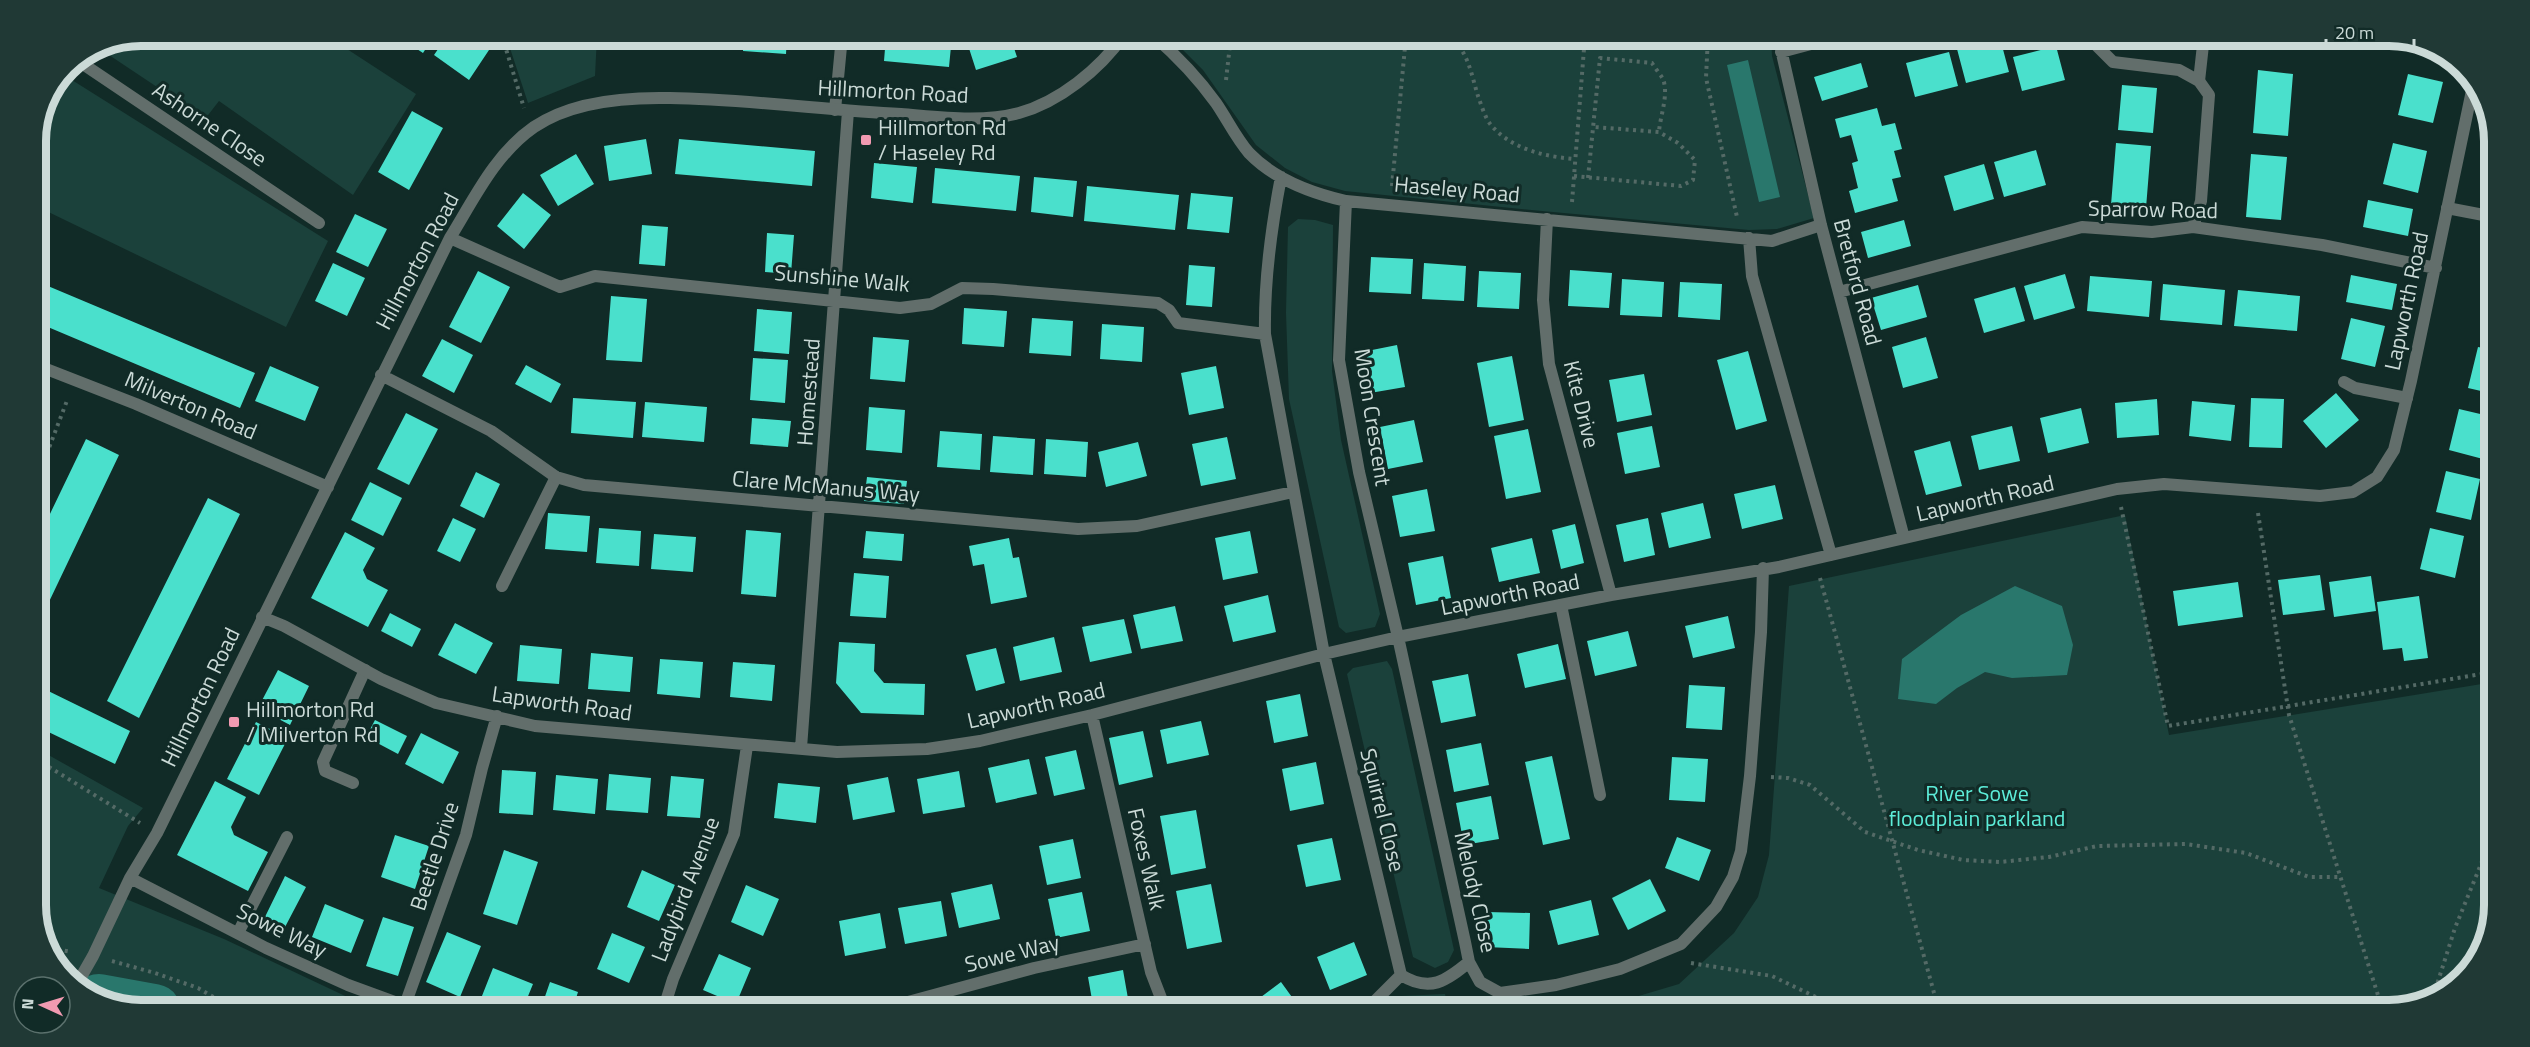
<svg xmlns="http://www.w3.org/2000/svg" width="2530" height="1047" viewBox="0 0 2530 1047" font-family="'Titillium Web',sans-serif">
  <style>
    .green { fill: #1b413b }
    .water { fill: #29776c }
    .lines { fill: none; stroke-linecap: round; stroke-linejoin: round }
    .river { stroke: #29776c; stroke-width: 54 }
    .building { fill: #4ae0cc }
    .path { stroke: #546a66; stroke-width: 4; stroke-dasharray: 3 4.5; stroke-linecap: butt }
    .service { stroke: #626e6b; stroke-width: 12 }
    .minor { stroke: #626e6b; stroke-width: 12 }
    .poi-dot { fill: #f19ab1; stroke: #112b27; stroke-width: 2 }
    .labels { text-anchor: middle; stroke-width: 6; stroke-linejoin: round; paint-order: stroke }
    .street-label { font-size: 22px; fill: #cbdad7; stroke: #112b27 }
    .poi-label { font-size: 22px; fill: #cbdad7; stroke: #112b27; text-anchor: start }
    .park-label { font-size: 22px; fill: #5dedd9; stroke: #112b27 }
    .rim { fill: none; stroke: #cbdad7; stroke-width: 8 }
  </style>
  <rect width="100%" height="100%" fill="#112b27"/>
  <path class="green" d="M142 36H327L416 94 353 195 219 101 205 119 97 47Z
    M506 36H597L595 76 528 103Z
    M1169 36H1771L1772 56 1814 218 1777 229 1749 230 1542 211 1345 191 1312 182 1285 168 1256 145 1203 70Z
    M64 75 328 241 286 327 36 206V135Z
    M1298 219 1315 220 1333 225 1332 371 1341 440 1380 614 1375 627 1346 633 1339 627 1289 399 1286 313 1288 227Z
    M2125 515 2169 735 2494 682V905L2486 945 2447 993 2388 1011H1561L1605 1006 1679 984 1734 933 1758 897 1769 855 1789 586Z
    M1387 661 1392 669 1454 950 1448 962 1435 968 1413 957 1347 674 1353 668Z
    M36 748 143 808 128 826 99 888 224 939 377 1011H142L102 1003 58 969 36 912Z
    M1445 994 1449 1011H1383L1401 996Z"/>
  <path class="water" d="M1748 60 1780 197 1759 202 1727 65Z
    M2015 586 2062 606 2073 645 2067 675 2012 678 1985 672 1957 688 1936 704 1898 699 1902 659 1961 615Z"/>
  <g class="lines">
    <path class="river" d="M99 1001 154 1011"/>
  </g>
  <path class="building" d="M397 36H434L423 53Z
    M447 36H468L489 50 469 80 434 55Z
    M616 36H659L658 49 615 46Z
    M687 36H729L728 47 686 43Z
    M744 36H787L786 54 743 51Z
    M886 36H952L949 67 884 61Z
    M965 36H1010L1017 57 976 70Z
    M2151 36H2186L2185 45 2150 42Z
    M2000 38 2009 72 1966 83 1957 49Z
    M2056 46 2065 80 2022 91 2013 57Z
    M1949 52 1958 86 1915 97 1906 63Z
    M1861 63 1868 87 1822 101 1814 77Z
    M2258 70 2293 74 2288 136 2253 133Z
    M2408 74 2443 82 2433 123 2398 115Z
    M2122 85 2157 88 2153 133 2118 130Z
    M1877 108 1882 126 1895 123 1902 149 1894 151 1901 177 1892 179 1898 201 1855 213 1849 191 1858 188 1852 163 1858 161 1851 135 1840 138 1835 119Z
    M412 111 443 128 409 190 378 172Z
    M646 139 652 174 609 181 604 146Z
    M679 139 815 151 812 186 675 174Z
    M2116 143 2151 146 2146 208 2111 205Z
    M2393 143 2427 151 2418 193 2383 184Z
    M2036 150 2046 185 2004 197 1994 162Z
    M576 154 594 184 558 206 540 175Z
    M2251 154 2287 157 2281 220 2246 217Z
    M874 163 917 167 913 203 871 198Z
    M1984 164 1994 199 1954 211 1944 176Z
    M935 168 1020 176 1016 211 932 203Z
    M1034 177 1077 181 1073 217 1031 212Z
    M1087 186 1179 195 1175 230 1084 221Z
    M523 193 551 215 524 249 497 226Z
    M1191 193 1233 197 1229 233 1187 229Z
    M2368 200 2413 209 2408 236 2363 227Z
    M355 214 387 229 368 267 336 252Z
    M1904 220 1911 246 1868 258 1861 232Z
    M642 225 668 227 665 266 639 264Z
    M767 233 794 235 791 274 765 272Z
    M1371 257 1413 259 1411 294 1369 292Z
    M333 263 365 278 347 316 315 301Z
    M1424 263 1466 266 1464 301 1422 299Z
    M1189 265 1215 267 1212 307 1186 305Z
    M1570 270 1612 273 1609 308 1568 306Z
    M478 271 510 287 481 343 449 327Z
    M1479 271 1521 273 1519 309 1477 307Z
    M2065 274 2075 308 2034 320 2024 286Z
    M2351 275 2397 284 2392 310 2346 302Z
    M2090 276 2152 281 2149 317 2087 311Z
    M2493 277H2494V323L2483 321Z
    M1622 279 1664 282 1662 317 1620 315Z
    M36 281 255 373 240 408 36 322Z
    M1680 282 1722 284 1720 320 1678 317Z
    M2163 284 2225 290 2222 325 2160 320Z
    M1918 285 1927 317 1881 330 1871 298Z
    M2015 287 2025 321 1984 333 1974 299Z
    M2238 290 2300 296 2297 331 2234 326Z
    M611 296 647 299 642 362 606 360Z
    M964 308 1007 311 1004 347 962 344Z
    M757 309 792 312 789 354 754 351Z
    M1032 318 1073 321 1071 356 1029 353Z
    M2351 318 2385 326 2375 367 2341 359Z
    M1102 324 1144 327 1142 362 1100 359Z
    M873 337 909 340 905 382 870 379Z
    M1926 337 1938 378 1903 388 1892 347Z
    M442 339 473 355 454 393 422 376Z
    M1397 345 1405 387 1370 393 1362 352Z
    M2478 347 2494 350V394L2468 388Z
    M1748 351 1767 421 1736 430 1717 360Z
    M1512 356 1524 420 1489 427 1477 363Z
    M753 358 788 360 785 403 750 400Z
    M526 365 561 384 551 403 515 384Z
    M270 366 319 387 305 421 255 401Z
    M1216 366 1224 408 1189 415 1181 373Z
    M1644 374 1652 415 1617 422 1609 380Z
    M2336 393 2359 420 2326 448 2303 421Z
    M573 398 636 402 633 438 571 433Z
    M2251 398 2284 399 2282 448 2249 447Z
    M2157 399 2159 435 2117 438 2115 403Z
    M2192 401 2235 405 2231 441 2189 436Z
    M645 402 707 407 704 442 642 437Z
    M869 407 905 410 902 453 866 450Z
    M2081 408 2089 443 2048 453 2040 418Z
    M2459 409 2493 417 2483 459 2449 450Z
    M406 413 438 429 409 485 377 469Z
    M752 418 791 421 788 447 750 444Z
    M1414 420 1423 462 1388 469 1380 427Z
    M1652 426 1660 467 1625 474 1617 433Z
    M2012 426 2020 461 1979 470 1971 436Z
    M1528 429 1541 492 1506 499 1494 436Z
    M940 431 982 434 980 470 937 467Z
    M993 436 1035 439 1033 475 990 472Z
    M1227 437 1236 479 1201 486 1192 444Z
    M86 439 119 455 47 606 36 601V543Z
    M1046 439 1088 442 1086 477 1044 474Z
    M1950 441 1962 486 1926 495 1914 451Z
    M1138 442 1147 476 1106 487 1098 452Z
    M2446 471 2480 479 2471 520 2436 512Z
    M476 472 500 484 484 518 460 506Z
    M867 477 907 481 904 504 864 501Z
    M370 482 402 498 383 536 351 520Z
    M1775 485 1783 519 1742 529 1734 494Z
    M1427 489 1435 531 1400 537 1392 496Z
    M208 498 240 514 139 718 107 701Z
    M1703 503 1711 538 1669 548 1661 513Z
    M548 513 590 516 587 552 545 549Z
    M453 518 476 529 460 562 437 551Z
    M1648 518 1655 555 1624 562 1616 525Z
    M1575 524 1584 563 1561 569 1552 530Z
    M599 528 641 531 639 566 596 563Z
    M2430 528 2464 536 2455 578 2420 569Z
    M746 530 781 533 776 597 741 594Z
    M866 531 904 534 902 561 863 558Z
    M1250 531 1258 573 1223 580 1215 538Z
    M345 532 375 548 363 570 367 579 388 590 368 627 311 598Z
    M654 534 696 537 693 572 651 569Z
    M1009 538 1013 558 1019 557 1027 597 991 604 984 564 973 566 969 546Z
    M1532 538 1540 573 1499 582 1491 548Z
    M1443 556 1451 598 1416 605 1408 563Z
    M854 573 889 576 886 618 850 616Z
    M2320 575 2325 610 2283 615 2278 580Z
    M2371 576 2376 611 2334 617 2329 582Z
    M2238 582 2243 617 2178 626 2173 591Z
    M1268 595 1276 632 1233 642 1224 606Z
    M2419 596 2428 658 2404 661 2402 648 2383 650 2377 602Z
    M1175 606 1183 641 1141 649 1133 615Z
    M390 613 421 629 412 647 381 631Z
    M1728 616 1735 648 1693 658 1685 626Z
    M1124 619 1132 653 1090 662 1082 627Z
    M455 623 493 643 476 674 438 655Z
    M1628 631 1637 666 1595 676 1587 641Z
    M1054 637 1062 672 1020 681 1013 647Z
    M839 642 875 644 874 671 884 683 925 684 924 715 861 713 836 683Z
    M1558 644 1566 679 1525 688 1517 654Z
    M520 645 562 649 559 684 517 681Z
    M996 648 1005 683 976 691 966 655Z
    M591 653 633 657 630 692 588 689Z
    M660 659 703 662 700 698 657 694Z
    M733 662 775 665 772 701 730 697Z
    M278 670 309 686 290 725 258 708Z
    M1468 674 1476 716 1441 723 1432 681Z
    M36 685 130 731 115 764 36 726Z
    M1689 685 1725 687 1722 730 1686 728Z
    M1300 694 1308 736 1274 743 1266 701Z
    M375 720 407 736 398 754 366 737Z
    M1201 721 1209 755 1167 764 1160 730Z
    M256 722 288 738 259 795 227 779Z
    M1143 731 1153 777 1119 785 1109 738Z
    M421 733 459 752 443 784 405 764Z
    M1481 743 1489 785 1454 792 1446 750Z
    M1076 750 1085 789 1054 796 1045 757Z
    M1552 756 1570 839 1543 845 1525 762Z
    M1672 757 1708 759 1705 802 1669 800Z
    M1029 759 1037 794 996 803 988 768Z
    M1316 762 1324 804 1290 811 1282 769Z
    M502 770 536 772 533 815 499 813Z
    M959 771 965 807 923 814 917 779Z
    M609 774 651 778 648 813 606 810Z
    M556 775 598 779 595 814 553 810Z
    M671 776 704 779 700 818 667 816Z
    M888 777 895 812 853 820 847 785Z
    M215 781 246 797 231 827 234 835 268 852 248 891 177 855Z
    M778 783 820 787 816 823 774 818Z
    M1491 796 1499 839 1464 845 1456 803Z
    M1196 810 1206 868 1171 875 1160 816Z
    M395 835 429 846 415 889 381 877Z
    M1677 837 1711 850 1699 881 1665 868Z
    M1332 838 1341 880 1306 887 1297 845Z
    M1073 839 1081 878 1047 885 1039 846Z
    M504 850 538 862 517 925 483 914Z
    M642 870 675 885 659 921 627 907Z
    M285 876 306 887 284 929 264 919Z
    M1650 879 1666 911 1628 930 1612 898Z
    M992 884 1000 919 959 928 951 893Z
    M1211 884 1222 942 1187 949 1176 891Z
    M746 885 779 899 763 936 731 922Z
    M1082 892 1090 931 1056 938 1048 899Z
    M1591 900 1599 935 1558 945 1549 911Z
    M941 901 947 936 905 944 898 908Z
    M325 904 364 920 351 953 312 937Z
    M1487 912 1530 913 1529 949 1486 947Z
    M880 913 886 948 845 956 839 921Z
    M383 917 414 927 398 976 366 966Z
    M447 932 481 946 460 997 426 982Z
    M612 933 645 947 629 983 597 969Z
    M1354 942 1367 975 1330 990 1317 957Z
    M719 954 751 968 736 1004 703 990Z
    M493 968 533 984 522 1011H505L480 1001Z
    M1123 970 1130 1010 1094 1011 1088 977Z
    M550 982 578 992 572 1011H540Z
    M1281 982 1302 1011H1253L1249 1006Z
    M1043 1005 1044 1011H1019V1010Z"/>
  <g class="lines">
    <path class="path" d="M502 36 524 108
      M1447 36C1468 48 1471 74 1478 96 1481 104 1485 118 1491 125 1511 149 1546 157 1575 159
      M1708 36 1706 78 1737 217
      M1226 80 1231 36
      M1574 176 1681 186 1693 180 1695 160 1678 143 1659 132 1594 127
      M1588 178 1600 58 1652 63C1655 68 1660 74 1663 79 1669 95 1660 116 1659 132
      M1392 186 1406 36
      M1572 202 1585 36
      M36 482 68 398
      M2121 507 2168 726 2494 672
      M2258 513 2289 715 2383 1011
      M1820 578 1939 1011
      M36 759 140 823
      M1771 777 1788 778 1810 785 1865 832 1918 850 1963 860 2000 862 2049 857 2097 846 2186 844 2246 853 2309 877H2340
      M50 948 72 952
      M112 961 155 973 198 988 237 1011
      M1691 963 1772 976 1843 1010 1854 1011
      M2433 997 2455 928 2494 832"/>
    <path class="service" d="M2199 81 2204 36
      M835 110 842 36
      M2447 208 2494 217
      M2344 382 2355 388 2407 398
      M502 586 556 477
      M1561 605 1600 795
      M353 783 325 771 323 762 365 670
      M238 933 287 837"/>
    <path class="minor" d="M1154 36C1177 56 1198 78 1216 103 1227 119 1236 138 1249 153 1275 180 1311 193 1346 201L1772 241 1821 225
      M1778 36 1821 225 1904 538
      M2087 36 2113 62 2179 70 2199 81 2209 95 2201 201 2193 227
      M1781 52 1841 36
      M77 60 319 223
      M1281 177C1271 229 1264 281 1265 334L1324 654 1401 975 1365 1011
      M1346 201 1339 360 1359 472 1398 637 1465 942 1469 962 1480 982 1500 993 1556 985 1620 969 1681 944 1716 907 1733 877 1741 851 1750 776 1761 632 1763 568
      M1547 219 1543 300 1549 364 1611 595
      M450 238 560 287 595 276 900 308 931 304 962 288 993 289 1158 303 1169 310 1178 323 1265 334
      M1749 238 1752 276 1831 555
      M1839 292 2082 227 2152 232 2193 227 2322 245 2436 268
      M36 365 136 404 328 487
      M381 375 491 431 556 477 584 485 1078 529 1137 526 1293 492
      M262 617 284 626 381 679 436 703 535 726 837 752 927 749 980 741 1092 715 1324 654 1398 637 1611 595 1779 567 2117 489 2164 484 2320 496 2353 492 2377 477 2394 450 2411 381 2474 81
      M1092 715 1151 972 1166 1011
      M801 748 848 111
      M130 878 266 948 348 985 419 1011
      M1401 975C1430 993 1446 981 1469 962
      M77 984 93 956 130 878 157 833 450 238C474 199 495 154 534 127 572 101 625 97 670 98 747 99 824 110 901 114 939 117 981 123 1019 113 1059 102 1100 69 1123 36
      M405 1005 466 835 482 768 497 716
      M663 1011 673 979 734 834 747 746
      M895 1011 897 1005 1034 968 1145 944"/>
  </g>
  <g class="poi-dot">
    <rect x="860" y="134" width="12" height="12" rx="3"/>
    <rect x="228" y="716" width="12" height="12" rx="3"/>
  </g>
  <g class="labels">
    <g class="street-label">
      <text transform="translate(893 91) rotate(3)" y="8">Hillmorton Road</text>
      <text transform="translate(210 124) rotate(34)" y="8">Ashorne Close</text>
      <text transform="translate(1457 189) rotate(5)" y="8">Haseley Road</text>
      <text transform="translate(2153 209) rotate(1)" y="8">Sparrow Road</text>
      <text transform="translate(417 261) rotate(-62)" y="8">Hillmorton Road</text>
      <text transform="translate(842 278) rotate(5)" y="8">Sunshine Walk</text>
      <text transform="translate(1858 282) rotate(75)" y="8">Bretford Road</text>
      <text transform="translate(2406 301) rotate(-78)" y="8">Lapworth Road</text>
      <text transform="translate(808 392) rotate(-86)" y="8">Homestead</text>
      <text transform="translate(1582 404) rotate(76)" y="8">Kite Drive</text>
      <text transform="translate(191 405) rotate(23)" y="8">Milverton Road</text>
      <text transform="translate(1373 417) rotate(81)" y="8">Moon Crescent</text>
      <text transform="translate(826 486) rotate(5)" y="8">Clare McManus Way</text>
      <text transform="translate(1985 498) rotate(-13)" y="8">Lapworth Road</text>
      <text transform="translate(1510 594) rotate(-11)" y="8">Lapworth Road</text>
      <text transform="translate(200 697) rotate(-64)" y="8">Hillmorton Road</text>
      <text transform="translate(562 703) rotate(8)" y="8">Lapworth Road</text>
      <text transform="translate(1036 705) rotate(-13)" y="8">Lapworth Road</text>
      <text transform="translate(1383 810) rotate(76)" y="8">Squirrel Close</text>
      <text transform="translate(434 856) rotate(-72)" y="8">Beetle Drive</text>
      <text transform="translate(1147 859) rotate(77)" y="8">Foxes Walk</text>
      <text transform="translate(685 889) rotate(-69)" y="8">Ladybird Avenue</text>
      <text transform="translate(1476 892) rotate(77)" y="8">Melody Close</text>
      <text transform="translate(282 930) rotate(26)" y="8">Sowe Way</text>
      <text transform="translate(1012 953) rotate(-14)" y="8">Sowe Way</text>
    </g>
    <g class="poi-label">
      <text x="878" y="135">Hillmorton Rd<tspan x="878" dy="25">/ Haseley Rd</tspan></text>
      <text x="246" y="717">Hillmorton Rd<tspan x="246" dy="25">/ Milverton Rd</tspan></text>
    </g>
    <g class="park-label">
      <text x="1977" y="801">River Sowe<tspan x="1977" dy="25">floodplain parkland</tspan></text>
    </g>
  </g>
  <path d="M0 0H2530V1047H0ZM141 46H2389A95 95 0 0 1 2484 141V905A95 95 0 0 1 2389 1000H141A95 95 0 0 1 46 905V141A95 95 0 0 1 141 46Z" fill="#203935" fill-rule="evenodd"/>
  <path class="rim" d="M141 46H2389A95 95 0 0 1 2484 141V905A95 95 0 0 1 2389 1000H141A95 95 0 0 1 46 905V141A95 95 0 0 1 141 46Z"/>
  <g transform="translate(42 1005) rotate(274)"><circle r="28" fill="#112b27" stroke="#5b716d" stroke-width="1.5"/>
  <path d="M0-4.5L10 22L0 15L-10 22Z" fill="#f19ab1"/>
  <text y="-9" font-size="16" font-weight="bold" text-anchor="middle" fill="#cbdad7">N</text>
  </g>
  <path d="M2326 39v9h88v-9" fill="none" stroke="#cbdad7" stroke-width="3"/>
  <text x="2335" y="39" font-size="18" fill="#cbdad7" stroke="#112b27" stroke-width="4.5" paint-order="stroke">20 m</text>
</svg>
